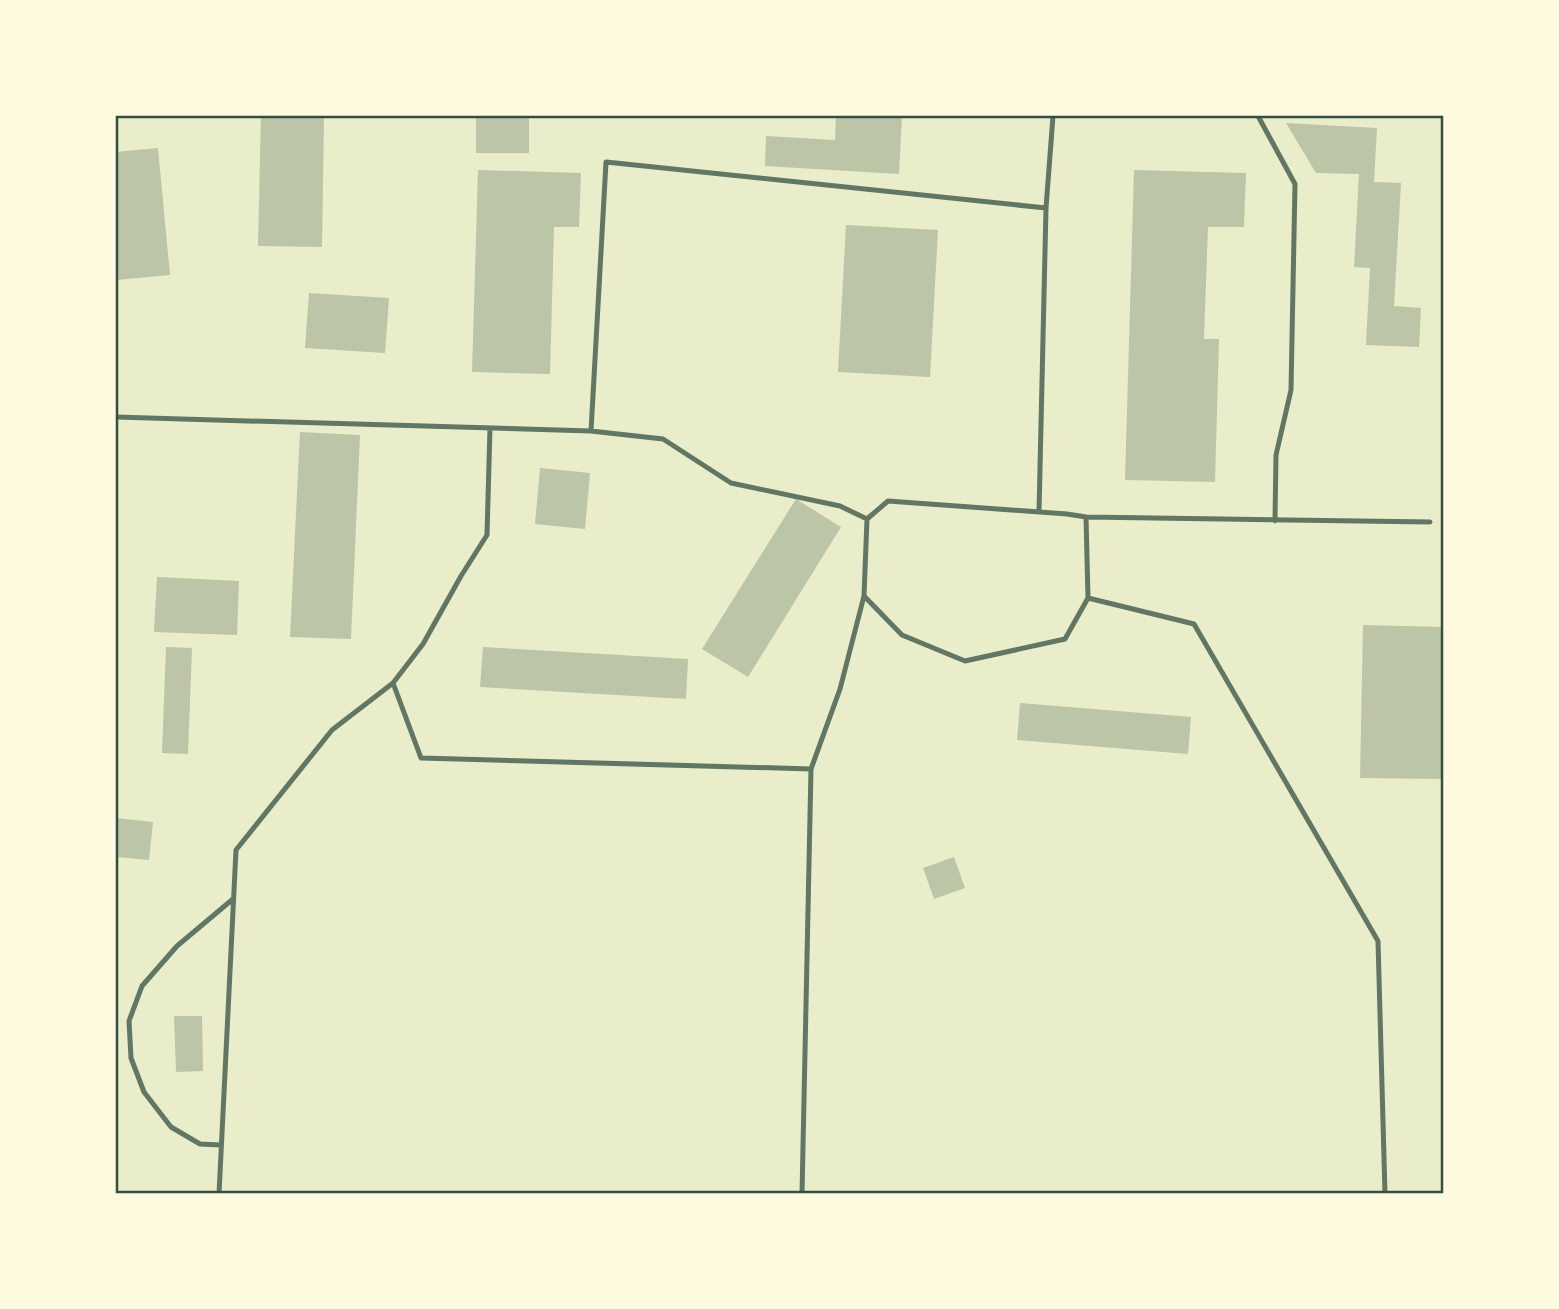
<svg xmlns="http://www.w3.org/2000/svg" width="1559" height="1309" viewBox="0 0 1559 1309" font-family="Merriweather,serif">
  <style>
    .building { fill: #bcc5a7 }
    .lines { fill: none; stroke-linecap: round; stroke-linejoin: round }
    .service { stroke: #617663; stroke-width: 5 }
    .neatline { fill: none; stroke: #344e41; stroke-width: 2.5 }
  </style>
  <rect width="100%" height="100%" fill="#e9edc9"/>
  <path class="building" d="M261 116H324L322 247 258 246Z
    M476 116H529V153H476Z
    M836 116H902L899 174 765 166 766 136 835 140Z
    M1286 123 1377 128 1374 182 1401 183 1394 306 1421 308 1419 347 1366 345 1370 268 1354 267 1359 174 1316 173Z
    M158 148 170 275 116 280V152Z
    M478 170 581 173 579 227H554L550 374 472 372Z
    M1134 170 1246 173 1244 227H1208L1204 339H1219L1215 482 1125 480Z
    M846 225 938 230 930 377 838 372Z
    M309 293 389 298 385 353 305 348Z
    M300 432 360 435 351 639 290 637Z
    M540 468 590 473 585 529 535 524Z
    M796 499 841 527 748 677 702 649Z
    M157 577 239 581 237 635 154 632Z
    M1363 625 1444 627 1442 779 1360 778Z
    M166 647 192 648 188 754 162 753Z
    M483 647 688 659 686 699 480 687Z
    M1020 703 1191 717 1188 754 1017 740Z
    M116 818 153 822 149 860 116 857Z
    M954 857 965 888 934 899 923 868Z
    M174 1016H202L203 1071 176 1072Z"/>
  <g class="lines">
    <path class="service" d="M1258 116 1295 184 1291 390 1276 455 1275 521
      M116 417 591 431 663 439 731 483 840 506 867 519
      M591 431 606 162 1046 208
      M1039 512 1046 208 1053 116
      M1086 517 1430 522
      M1088 598 1194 624 1378 941 1385 1194
      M393 683 421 758 811 769 802 1194
      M811 769 840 689 864 596 867 519 888 501 1067 514 1086 517 1088 598 1065 639 965 661 902 635 864 596
      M221 1145 200 1144 171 1127 144 1092 131 1058 129 1021 142 986 177 946 233 899
      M219 1194 236 850 332 730 393 683 423 644 461 576 487 535 490 428"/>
  </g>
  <rect width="1559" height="1309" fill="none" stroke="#fefae0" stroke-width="234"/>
  <rect x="117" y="117" width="1325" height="1075" class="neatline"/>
</svg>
